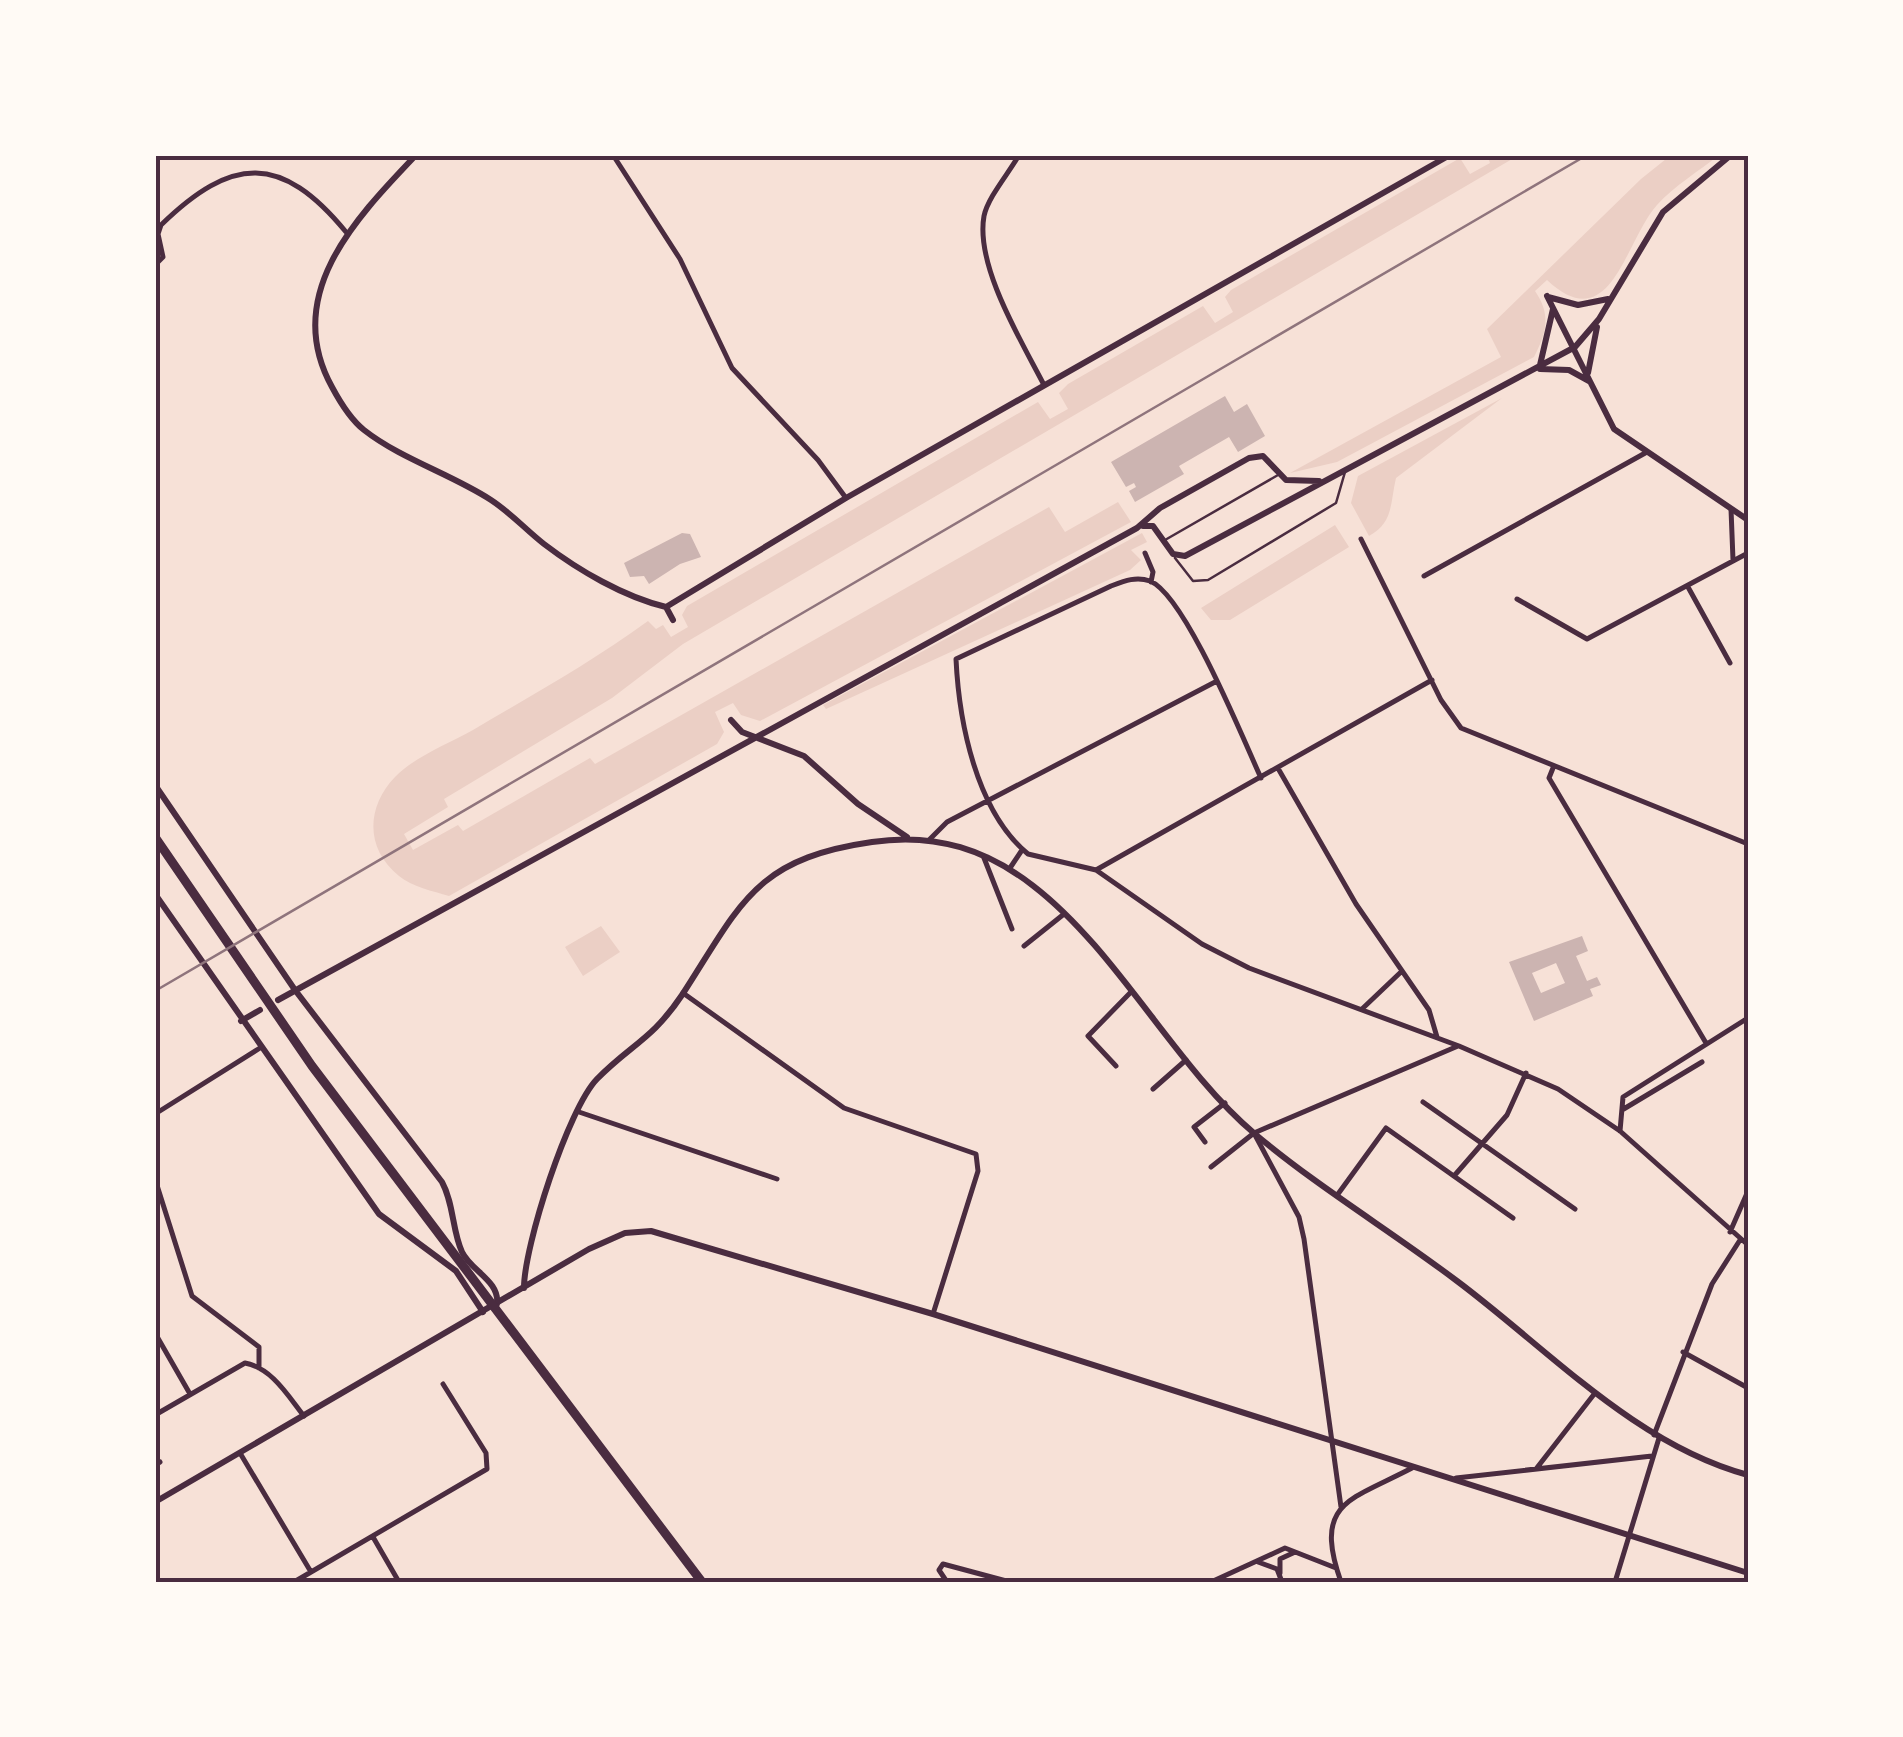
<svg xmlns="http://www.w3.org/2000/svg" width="1903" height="1737" viewBox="0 0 1903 1737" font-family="'IBM Plex Sans',sans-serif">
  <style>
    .green { fill: #ebcfc5 }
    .building { fill: #ccb4b1; fill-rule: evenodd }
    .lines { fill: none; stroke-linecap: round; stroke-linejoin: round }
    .service { stroke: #4a2c40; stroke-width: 2.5 }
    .minor { stroke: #4a2c40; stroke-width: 5 }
    .tertiary { stroke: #4a2c40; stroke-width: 6 }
    .motorway { stroke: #4a2c40; stroke-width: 9 }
    .rail { stroke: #8f747c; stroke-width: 2.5 }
    .neatline { fill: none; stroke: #4a2c40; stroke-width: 4 }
  </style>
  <rect width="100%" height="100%" fill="#f7e1d7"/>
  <path class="green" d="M1487 155H1519L683 644 612 698 444 799 448 807 404 834 413 850 458 825 463 831 590 758 595 764 1049 507 1065 532 1118 502 1131 522 760 721 741 715 733 703 715 712 724 732 717 744 449 896C433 891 412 887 399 876 365 849 366 807 395 777 414 757 448 744 473 730 532 695 592 662 648 621L656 629 663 625 671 637 688 627 682 615 687 606 1038 402 1050 419 1068 409 1059 393 1068 384 1203 306 1215 323 1233 312 1225 297 1231 290 1460 158 1470 174 1490 163Z
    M1671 155H1719C1699 171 1674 186 1657 205 1625 240 1611 340 1547 280L1535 291C1551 314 1547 332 1534 357L1337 462 1290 473 1501 357 1487 329 1641 179Z
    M1502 398 1396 478C1390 503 1394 522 1369 536L1351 503 1358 476Z
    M1335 525 1349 547 1230 620H1211L1201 608Z
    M1142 533 1147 542 1131 550 1141 560 1130 570 826 709 823 705Z
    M601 926 620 952 583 976 565 947Z"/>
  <path class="building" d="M1225 396 1234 412 1247 404 1265 436 1238 452 1229 437 1179 466 1184 474 1135 502 1129 491 1136 487 1134 483 1126 487 1111 462Z
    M682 533 690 534 701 557 680 564 649 584 644 576 630 577 624 563Z
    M1582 936 1588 951 1576 956 1587 981 1597 977 1601 985 1590 989 1593 996 1534 1021 1509 962ZM1556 963 1565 983 1541 993 1532 973Z"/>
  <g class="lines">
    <path class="service" d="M1165 540 1278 475
      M1175 558 1193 581 1208 580 1336 503 1345 472"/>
    <path class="minor" d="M613 155 680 259 732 368 818 460 846 498
      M1019 155C1009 173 988 197 984 216 975 266 1022 342 1044 385
      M155 265 163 257 158 234 161 225C232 156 281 153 346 232
      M1731 509 1733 560
      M1361 539 1441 700 1461 728 1748 844
      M1145 553 1153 572 1151 582
      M1424 576 1647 452
      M1688 587 1730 663
      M1517 599 1587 639 1748 553
      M1553 768 1549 778 1706 1043
      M1279 770 1356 904 1429 1010 1437 1037
      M1261 778C1243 739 1185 595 1150 581 1136 576 1124 581 1111 586L956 659C959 722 976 811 1028 854L1096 870 1202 944 1249 968 1459 1046 1558 1089 1620 1131 1748 1245
      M929 840 947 822 1217 681
      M984 858 1012 929
      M1010 868 1022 850
      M1096 870 1432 680
      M1024 946 1064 914
      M683 993 844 1108 976 1154 978 1171 933 1314
      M1362 1009 1402 971
      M1116 1066 1088 1036 1130 993
      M1153 1089 1186 1060
      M1423 1102 1575 1209
      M1622 1110 1702 1062
      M579 1112 777 1179
      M155 1114 260 1048
      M1620 1131 1623 1097 1748 1018
      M1255 1135 1299 1217 1304 1239 1341 1507
      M1205 1142 1194 1127 1225 1103
      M1211 1167 1254 1133 1458 1046
      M1454 1176 1507 1115 1526 1073
      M155 1179 192 1296 259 1347V1368
      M1338 1194 1386 1128 1513 1218
      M1730 1232 1748 1191
      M155 1333 190 1394
      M1683 1352 1748 1388
      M155 1415 245 1363C272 1368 288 1396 304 1416
      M1654 1435 1712 1284 1740 1240
      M240 1453 311 1572
      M155 1465 160 1462
      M1536 1469 1595 1393
      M1456 1478 1652 1456
      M373 1537 399 1582
      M1258 1562 1277 1569 1282 1582
      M1280 1573V1559L1293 1553
      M294 1582 487 1469 486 1453 443 1384
      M947 1582 939 1570 943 1564 1010 1582
      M1211 1582 1285 1548 1336 1568
      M1341 1582C1313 1502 1349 1501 1412 1468
      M1615 1582 1659 1438"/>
    <path class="tertiary" d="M416 155C356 218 281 295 332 387 340 402 350 419 364 430 401 459 451 474 491 500 511 513 526 530 544 544 578 570 624 597 666 607L673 620
      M1547 296 1614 429 1748 520
      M1548 297 1578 305 1608 299
      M1540 365 1553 309
      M1540 369 1569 370 1589 381
      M1588 373 1597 327
      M1143 526H1153L1173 554 1185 556 1575 347 1599 319 1663 212 1731 155
      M666 607 846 498 1450 155
      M731 720 742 732 804 756 858 804 907 837
      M155 785 295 990 442 1182C454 1204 452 1230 462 1252 471 1271 500 1281 497 1304
      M155 894 379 1214 456 1271 483 1312
      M278 1000 1137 528 1160 508 1249 458 1263 456 1286 480 1319 481
      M241 1021 260 1010
      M524 1288C524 1246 568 1109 597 1079 630 1045 652 1040 682 995 741 904 754 859 872 842 1061 813 1134 1032 1255 1134 1318 1187 1391 1231 1457 1281 1548 1349 1636 1445 1748 1475
      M155 1502 589 1249 625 1233 651 1231 933 1314 1748 1573"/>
    <path class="motorway" d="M155 837 312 1066 702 1582"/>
    <path class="rail" d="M155 991 1587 155"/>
  </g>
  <rect width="1903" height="1737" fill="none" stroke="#fffaf5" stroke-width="315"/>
  <rect x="158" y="158" width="1588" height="1422" class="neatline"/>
</svg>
